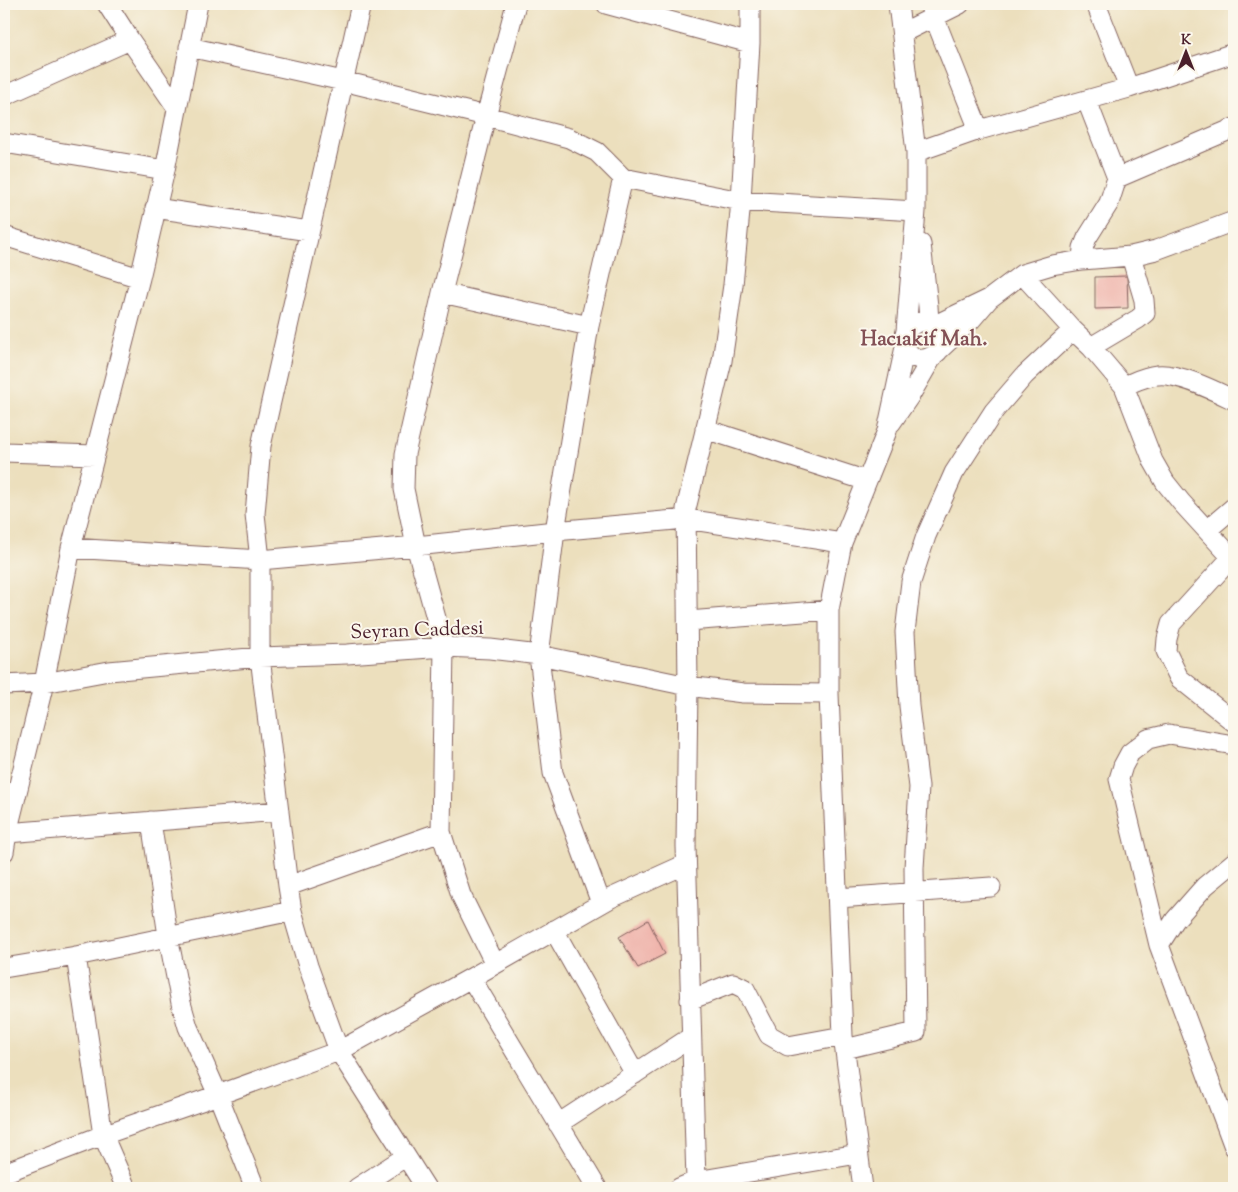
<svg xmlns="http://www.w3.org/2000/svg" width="1238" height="1192" viewBox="0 0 1238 1192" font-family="'Sorts Mill Goudy',serif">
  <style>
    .building { fill: #eeada5 }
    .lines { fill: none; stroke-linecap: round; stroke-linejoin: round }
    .minor-casing { stroke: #83625e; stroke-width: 21 }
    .minor { stroke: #fff; stroke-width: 19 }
    .labels { text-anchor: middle; stroke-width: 4; stroke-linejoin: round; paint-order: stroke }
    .street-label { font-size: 20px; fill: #4a1f2b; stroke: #fbf7ec }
    .neighbourhood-label { font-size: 21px; font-weight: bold; fill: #835156; stroke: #fbf7ec }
  </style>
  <rect width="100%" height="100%" fill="#fbf7ec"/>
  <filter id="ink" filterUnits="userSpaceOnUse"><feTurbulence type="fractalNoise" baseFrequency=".02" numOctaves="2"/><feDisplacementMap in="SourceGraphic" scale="10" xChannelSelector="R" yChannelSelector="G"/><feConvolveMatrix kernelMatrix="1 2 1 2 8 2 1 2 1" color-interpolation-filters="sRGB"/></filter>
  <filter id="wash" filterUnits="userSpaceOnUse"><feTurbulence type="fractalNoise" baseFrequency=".0096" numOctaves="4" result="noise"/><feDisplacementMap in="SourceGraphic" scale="20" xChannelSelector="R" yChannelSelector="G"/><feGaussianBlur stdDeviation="1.12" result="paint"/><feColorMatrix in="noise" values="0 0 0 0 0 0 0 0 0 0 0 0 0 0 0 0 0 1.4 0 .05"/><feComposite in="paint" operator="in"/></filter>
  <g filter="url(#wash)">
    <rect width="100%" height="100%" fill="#ecdfbd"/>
    <g id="blocks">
      <path class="building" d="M1127 276 1128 308 1095 309V277Z
        M648 920 665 954 638 968 619 937Z"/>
    </g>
  </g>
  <g filter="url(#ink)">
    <use href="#blocks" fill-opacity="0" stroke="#83625e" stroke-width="1"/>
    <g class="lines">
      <g class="minor-casing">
        <path id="minor" d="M107 4 130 40 177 108
          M361 4 261 446 255 514 260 560V657L288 886 292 911 308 966 339 1051 426 1188
          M606 4 750 43
          M898 4 916 152V211L906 331C902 342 905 356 919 359 924 360 929 358 934 355 956 340 928 305 906 331
          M929 4 979 130
          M1096 4 1129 88
          M902 33 960 4
          M189 47 343 81 486 116 569 138 597 152 623 178 741 201 916 211
          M4 96 130 40
          M1087 101 1117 178 1234 128
          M4 143 165 170
          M916 152 979 130 1129 88 1234 53
          M155 208 309 231
          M4 236 140 278
          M921 244 928 306 929 322
          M1082 260 1083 248 1087 238 1109 203 1117 178
          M1022 274 1073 330 1091 347 1124 386 1153 461 1165 482 1181 502 1234 560
          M442 293 589 326
          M989 299 1022 274 1052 265 1082 260 1131 256 1156 250 1234 221
          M935 325 989 299 971 320 939 350
          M1091 347 1138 319 1145 313 1144 300 1131 256
          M1124 386C1134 382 1145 376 1157 375 1177 372 1215 391 1234 400
          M891 423 911 394 933 356
          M705 429 867 481
          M4 452 95 455
          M1207 530 1234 507
          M71 548 260 560 416 546 555 531 686 519 842 543
          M1232 557 1171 624 1167 639 1166 651 1179 678 1234 722
          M688 621 829 610
          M4 685 44 683 109 671 260 657 347 654 444 647 490 649 539 655 688 686 743 693 829 694
          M151 821 168 936 181 1003 188 1027 218 1095 255 1188
          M7 833 279 811
          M4 852 7 833 44 683 71 548 140 278 165 170 198 4
          M1234 862 1205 886 1175 920 1159 945 1234 1147
          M288 886 441 832
          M838 898 991 887
          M601 903 553 773 539 655 555 531 589 326 623 178
          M554 930 635 1074
          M1159 945 1119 779 1123 766 1130 753 1148 739 1169 734 1234 745
          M76 956 103 1135 126 1188
          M495 964 461 895 441 832 444 647 416 546 404 489 405 454 442 293 486 116 516 4
          M4 968 76 956 292 911
          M471 978 597 1188
          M690 1000 733 983 745 989 769 1035 788 1046 843 1036
          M845 1049 916 1032 914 868 919 787 909 706 905 632 911 582 926 536 954 473 994 411 1025 375 1073 330
          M558 1124 691 1037
          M4 1173 103 1135 218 1095 339 1051 471 978 611 898 686 864
          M696 1181 686 846 688 686 686 509 722 361 733 285 741 201 750 43V4
          M357 1188 405 1157
          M679 1188 696 1181 858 1154
          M863 1188 843 1036 829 694V610L842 543 887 431 905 347"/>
      </g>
      <use href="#minor" class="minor"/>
    </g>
  </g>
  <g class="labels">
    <g class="street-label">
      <text transform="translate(417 629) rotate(-2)" y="7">Seyran Caddesi</text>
    </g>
    <g class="neighbourhood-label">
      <text x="924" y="345">Hacıakif Mah.</text>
    </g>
  </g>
  <rect width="1238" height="1192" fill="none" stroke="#fbf7ec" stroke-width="20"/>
  <g transform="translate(1186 52)" stroke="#fbf7ec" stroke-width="4" paint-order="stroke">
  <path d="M0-4L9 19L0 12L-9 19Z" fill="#4a1f2b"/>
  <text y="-8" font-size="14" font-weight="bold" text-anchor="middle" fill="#4a1f2b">K</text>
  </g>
</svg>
